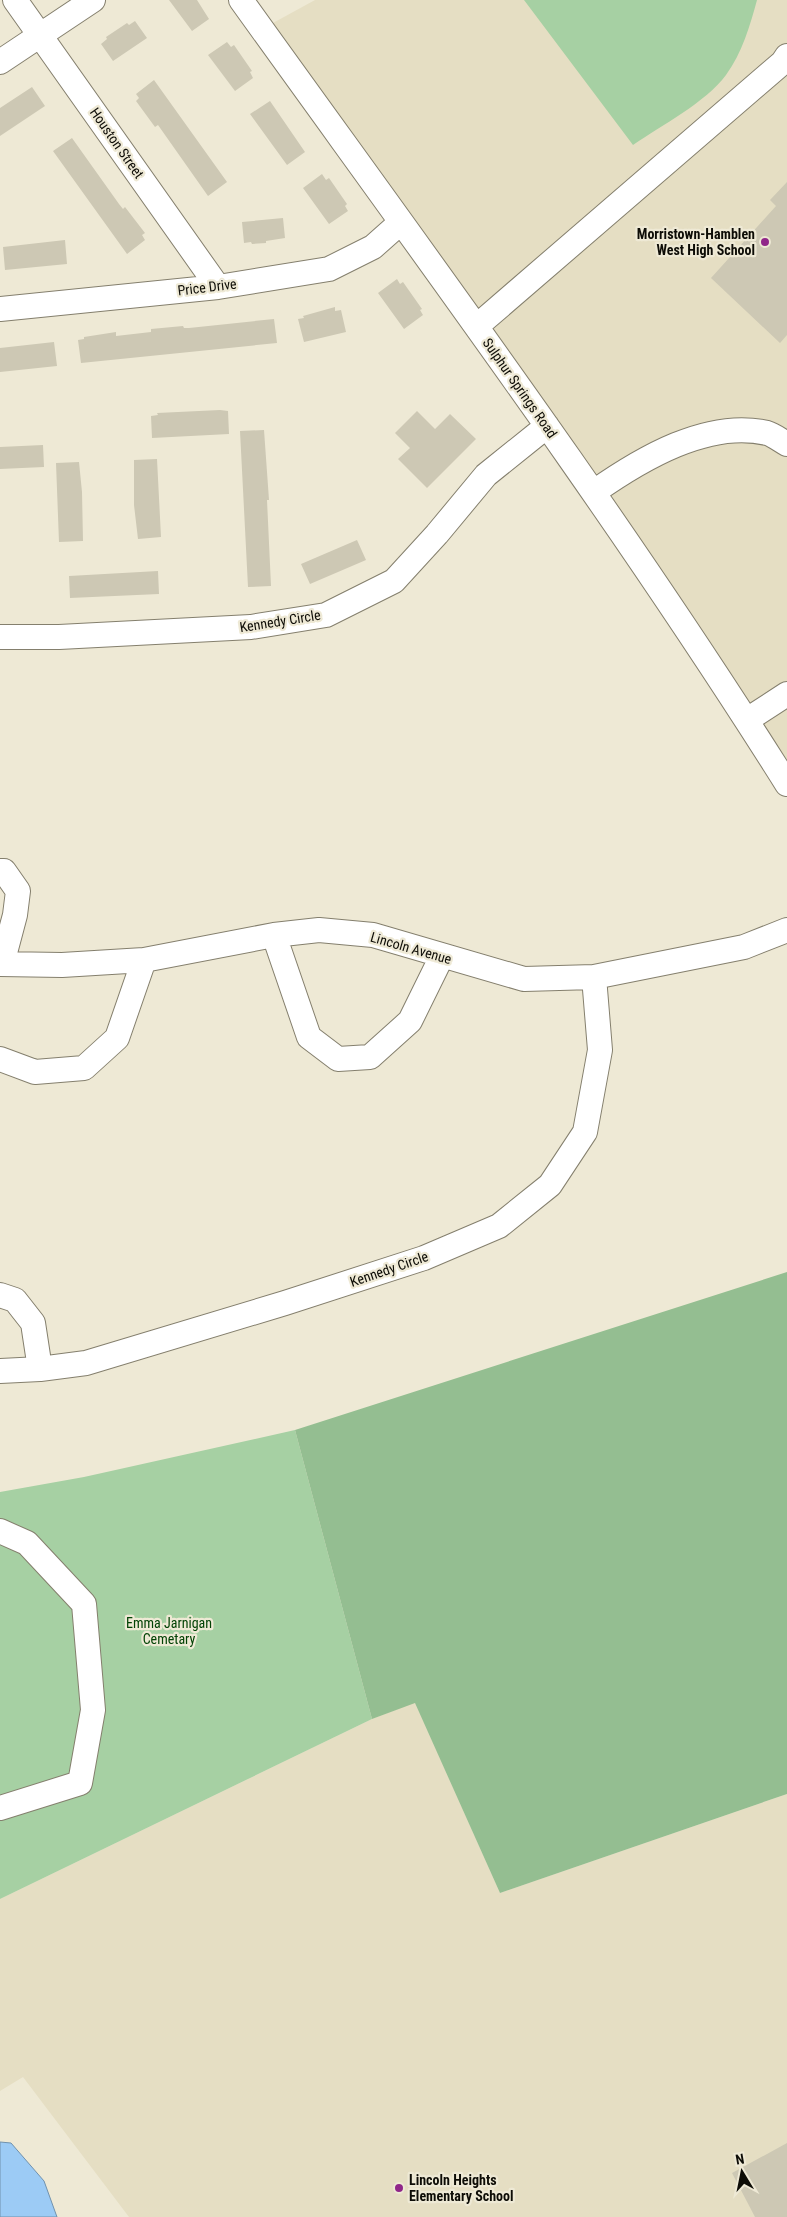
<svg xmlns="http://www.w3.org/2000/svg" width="787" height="2217" viewBox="0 0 787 2217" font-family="'Roboto Condensed',sans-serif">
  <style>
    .built { fill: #e5dec3 }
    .green { fill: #a6d0a3 }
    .forest { fill: #94be91 }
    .water { fill: #9ccbf5; stroke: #7192ad }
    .building { fill: #cdc8b4 }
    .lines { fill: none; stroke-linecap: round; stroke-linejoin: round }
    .minor-casing { stroke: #847f6d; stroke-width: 26 }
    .minor { stroke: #fff; stroke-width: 24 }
    .poi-dot { fill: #902689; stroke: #eee9d5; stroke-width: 2 }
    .labels { text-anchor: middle; stroke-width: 4.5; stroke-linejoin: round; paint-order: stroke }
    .street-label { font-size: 14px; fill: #0d0c06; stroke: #eee9d5 }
    .poi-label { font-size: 14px; font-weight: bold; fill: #0d0c06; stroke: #eee9d5; text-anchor: end }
    .park-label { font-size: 14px; fill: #014204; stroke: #eee9d5 }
  </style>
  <rect width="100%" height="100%" fill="#eee9d5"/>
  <path class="built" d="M315 0H787V784L262 29Z
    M415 1702 500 1893 787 1794V2217H129L23 2077 0 2091V1899L372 1719Z"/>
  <path class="green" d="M524 0H757C750 26 742 53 726 75 705 103 662 125 633 145Z
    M295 1430 372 1719 0 1899V1492L84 1477Z"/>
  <path class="forest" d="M787 1272V1794L500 1893 415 1703 372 1719 295 1430Z"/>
  <path class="water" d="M0 2142 11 2143 44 2181 57 2217H0Z"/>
  <path class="building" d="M169 0H197L209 19 192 31Z
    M135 21 147 38 113 61 101 44 107 39 106 37 127 23 129 25Z
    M227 42 231 47 234 45 252 71 250 72 253 78 235 91 208 55Z
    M154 80 227 182 208 196 158 125 155 127 136 101 139 98 136 94Z
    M32 87 45 106 0 136V108Z
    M270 101 305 152 287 165 250 114Z
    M72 138 119 204 123 209 125 207 145 233 142 235 145 240 127 254 53 151Z
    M322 174 326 180 329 178 347 204 345 206 348 211 329 224 303 188Z
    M787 182V335L780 343 711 278 776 206 770 200Z
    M283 218 285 238 266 241V243L252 244 251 242 244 243 242 222Z
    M65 240 67 264 5 270 3 247Z
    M397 279 400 284 403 282 422 309 420 310 423 315 404 329 378 293Z
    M335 307V311L341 310 346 332 304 342 298 319 304 318 303 316Z
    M274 319 277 343 81 363 78 340 84 339V337L116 332V336L151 332V329L183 326 184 328H189Z
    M54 342 57 366 0 372V348Z
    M220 410 228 411 229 434 152 438 151 416 158 415 157 413Z
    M417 411 435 429 450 414 476 439 427 488 398 459 410 448 395 433Z
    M264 430 269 500H267L271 586 248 587 240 431Z
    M43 445 44 467 0 469V447Z
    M157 459 161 537 138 539 134 505V460Z
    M79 462 82 492 83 541 59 542 56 463Z
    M357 540 366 560 310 584 301 564Z
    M158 571 159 594 70 598 69 576Z
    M787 2143V2217H755L732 2173Z"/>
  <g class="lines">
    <g class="minor-casing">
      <path id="minor" d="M15 0 218 287
        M241 0C427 259 617 514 787 784
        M0 62 93 0
        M0 309 218 287 329 269 373 247 400 223
        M477 326 783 62 787 56
        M594 492C641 459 708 419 767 433 774 435 781 441 787 444
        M0 637H59L251 627 326 615 394 581 437 534 486 475 547 426
        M747 720 787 694
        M0 871H4L18 891 15 915 2 964
        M274 935 309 1037 338 1059 370 1057 410 1021 442 956
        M0 964 62 965 144 960 274 935 319 930 373 935 524 979 594 977 744 947 787 930
        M0 1059 35 1072 84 1068 117 1038 144 960
        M0 1295 15 1300 33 1323 40 1369
        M0 1371 40 1369 86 1363 285 1303 424 1258 499 1226 550 1185 585 1132 600 1050 594 977
        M0 1531 27 1543 84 1604 93 1710 80 1783 0 1808"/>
    </g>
    <use href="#minor" class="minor"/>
  </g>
  <g class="poi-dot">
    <circle cx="765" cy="242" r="5"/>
    <circle cx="399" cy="2188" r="5"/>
  </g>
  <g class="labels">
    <g class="street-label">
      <text transform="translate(117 143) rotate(55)" y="5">Houston Street</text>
      <text transform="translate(207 287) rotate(-7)" y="5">Price Drive</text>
      <text transform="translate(520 388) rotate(55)" y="5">Sulphur Springs Road</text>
      <text transform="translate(280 621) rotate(-9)" y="5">Kennedy Circle</text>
      <text transform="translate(411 948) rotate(16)" y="5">Lincoln Avenue</text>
      <text transform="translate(389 1269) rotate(-19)" y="5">Kennedy Circle</text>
    </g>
    <g class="poi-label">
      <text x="755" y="239">Morristown-Hamblen<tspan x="755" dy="16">West High School</tspan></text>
      <text x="409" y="2185" text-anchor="start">Lincoln Heights<tspan x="409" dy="16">Elementary School</tspan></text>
    </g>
    <g class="park-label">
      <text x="169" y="1628">Emma Jarnigan<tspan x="169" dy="16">Cemetary</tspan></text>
    </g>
  </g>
  <g transform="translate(742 2172) rotate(350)" stroke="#eee9d5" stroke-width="4" paint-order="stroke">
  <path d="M0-4L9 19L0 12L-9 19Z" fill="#0d0c06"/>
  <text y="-8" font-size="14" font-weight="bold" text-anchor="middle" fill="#0d0c06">N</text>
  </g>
</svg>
